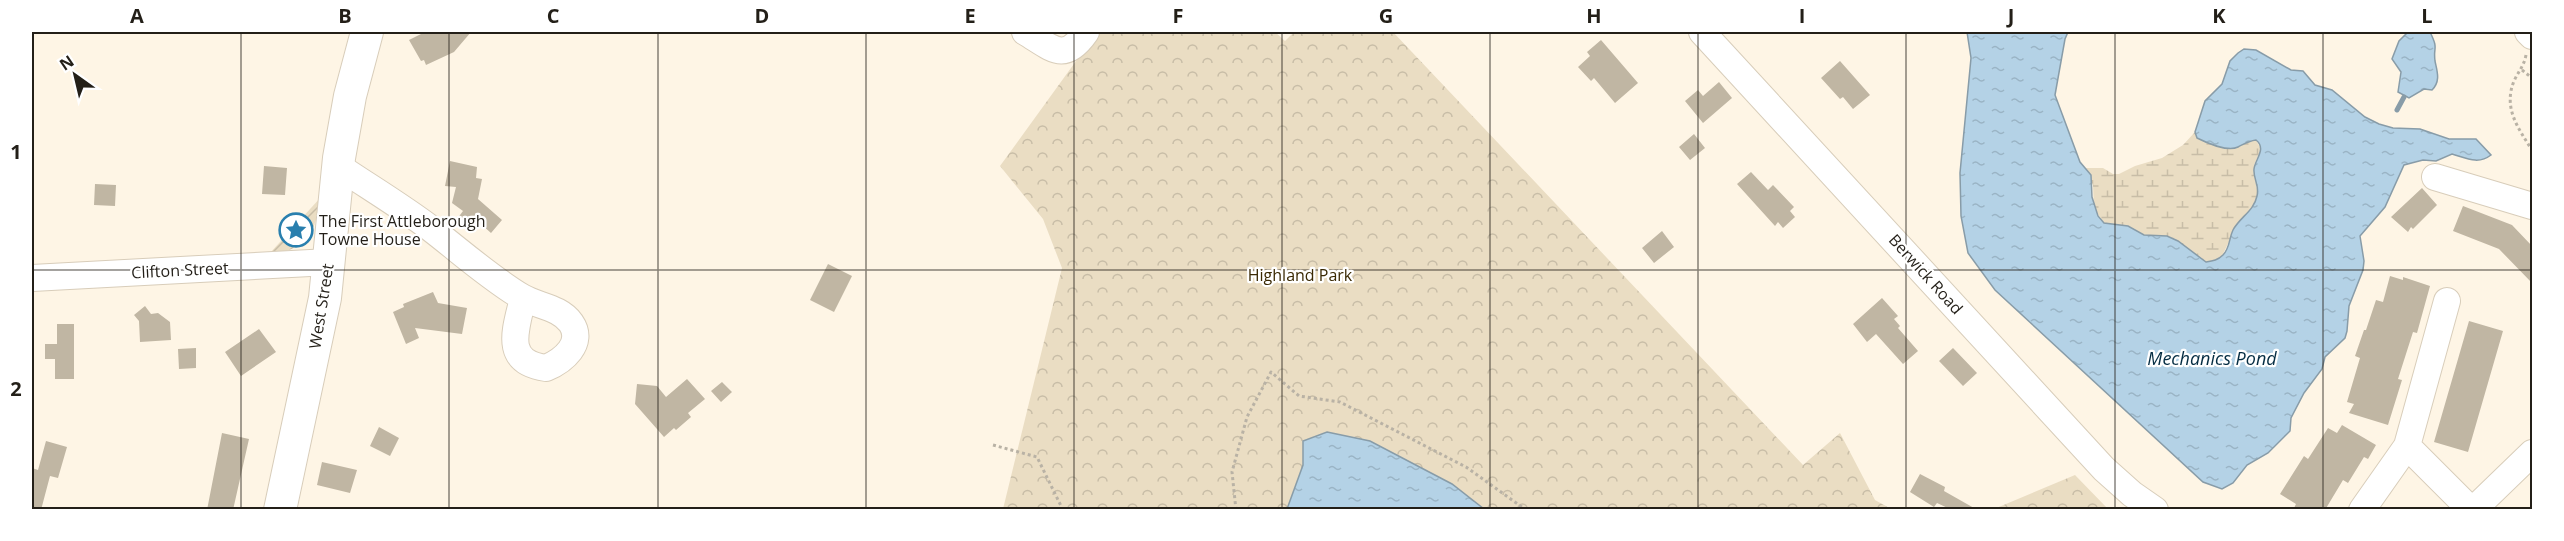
<svg xmlns="http://www.w3.org/2000/svg" width="2564" height="541" viewBox="0 0 2564 541" font-family="'Open Sans',sans-serif">
  <style>
    .wetland { fill: url(#wetland-marsh) }
    .park { fill: url(#park-crowns) }
    .garden { fill: url(#garden-furrows) }
    .water { fill: url(#water-ripples); stroke: #889ca8; stroke-width: 1.5 }
    .lines { fill: none; stroke-linecap: round; stroke-linejoin: round }
    .stream { stroke: #889ca8; stroke-width: 5 }
    .building { fill: #c0b6a3 }
    .minor-casing { stroke: #d8cdba; stroke-width: 28 }
    .major-casing { stroke: #d8cdba; stroke-width: 34 }
    .path { stroke: #b9b2a5; stroke-width: 3; stroke-dasharray: 3 3; stroke-linecap: butt }
    .minor { stroke: #fff; stroke-width: 26 }
    .major { stroke: #fff; stroke-width: 32 }
    .grid { fill: none; stroke: #231f18; stroke-width: 1.5; stroke-opacity: 0.55 }
    .labels { text-anchor: middle; stroke-width: 4.5; stroke-linejoin: round; paint-order: stroke }
    .poi-label { font-size: 16px; fill: #231f18; stroke: #fff; text-anchor: start }
    .street-label { font-size: 16px; fill: #231f18; stroke: #fff }
    .park-label { font-size: 16px; fill: #3a2903; stroke: #fff }
    .water-label { font-size: 18px; font-style: italic; fill: #052d43; stroke: #fff }
    .neatline { fill: none; stroke: #231f18; stroke-width: 2 }
    .grid-label { font-size: 20px; text-anchor: middle; font-weight: bold; fill: #231f18 }
  </style>
  <defs>
    <pattern id="wetland-marsh" width="20" height="14" patternUnits="userSpaceOnUse" patternTransform="scale(1.5)"><rect width="20" height="14" fill="#eaddc3"/><path d="M1 5h8M5 5V1M11 12h8M15 12V8" fill="none" stroke="#c8bda7"/></pattern>
    <pattern id="park-crowns" width="20" height="18" patternUnits="userSpaceOnUse" patternTransform="scale(1.5)"><rect width="20" height="18" fill="#eaddc3"/><path d="M2 6a3 3 0 1 1 6 0M12 15a3 3 0 1 1 6 0" fill="none" stroke="#c8bda7"/></pattern>
    <pattern id="garden-furrows" width="10" height="10" patternUnits="userSpaceOnUse" patternTransform="scale(1.5)"><rect width="10" height="10" fill="#eaddc3"/><path d="M-1 1l2-2M0 10L10 0M9 11l2-2" fill="none" stroke="#c8bda7"/></pattern>
    <pattern id="water-ripples" width="26" height="14" patternUnits="userSpaceOnUse" patternTransform="scale(1.5)"><rect width="26" height="14" fill="#b4d2e6"/><path d="M2 4q2-2 4 0t4 0M15 11q2-2 4 0t4 0" fill="none" stroke="#9ab4c5"/></pattern>
  </defs>
  <rect width="100%" height="100%" fill="#fef5e5"/>
  <path class="wetland" d="M2195 132C2201 143 2226 151 2238 147 2244 145 2248 141 2256 140L2261 149 2254 165V174L2258 194 2255 204 2238 223 2222 256 2215 261 2206 262 2167 236 2144 235 2128 226 2104 223 2094 208 2093 185 2085 168H2103L2113 174H2119L2135 166 2162 158 2183 145Z"/>
  <path class="park" d="M1097 32H1275L1285 41 1294 32H1393L1803 465 1840 433 1875 500 1891 509H1003L1062 268 1043 219 1000 166Z
    M2075 475 2108 509H1994Z"/>
  <path class="garden" d="M321 197C317 229 305 253 270 253Z"/>
  <path class="water" d="M1967 32H2068L2065 39 2055 95 2080 162 2091 175 2092 197 2098 216 2104 223 2128 226 2144 235 2167 236 2178 241 2206 262C2213 261 2218 260 2223 255 2230 248 2229 238 2233 230 2240 217 2254 211 2257 196 2260 186 2253 179 2254 169 2255 159 2267 149 2256 140 2248 141 2244 144 2238 147 2228 152 2207 143 2197 138L2195 132 2205 101 2222 84 2230 61 2238 53 2244 49 2256 50 2291 70 2303 71 2315 85 2332 90 2365 117 2379 124 2393 128 2420 129 2449 139H2476L2491 155C2478 165 2466 158 2452 154L2436 161 2423 160 2404 165 2385 207 2360 236 2364 261 2363 270 2349 306 2347 331 2345 338 2325 357 2322 369 2304 393 2291 418 2290 431 2268 453 2247 465 2233 483 2222 489 2203 482 1995 290 1968 253 1961 216 1960 173 1971 58Z
    M2408 32H2430C2439 50 2433 46 2435 61 2437 71 2441 81 2432 90L2424 89 2409 98 2398 92 2401 72 2392 59 2399 41Z
    M1327 432 1370 441 1452 484 1484 509H1287L1303 465V441Z"/>
  <g class="lines">
    <path class="stream" d="M2397 110 2404 97"/>
  </g>
  <path class="building" d="M425 32H471L454 52 426 65 424 60 421 61 409 40Z
    M1601 40 1638 83 1615 103 1594 78 1591 81 1578 67 1590 56 1587 52Z
    M1840 61 1870 95 1853 109 1843 97 1840 99 1821 78Z
    M1719 82 1732 98 1703 123 1685 101 1698 90 1703 96Z
    M1694 134 1705 148 1690 160 1679 147Z
    M450 161 477 167 476 178 482 179 478 199 502 220 491 233 481 224 474 232 457 219 463 211 452 203 456 187 445 186Z
    M264 166 287 168 285 195 262 194Z
    M1751 172 1768 190 1773 185 1794 207 1790 211 1795 217 1783 228 1778 222 1775 226 1737 184Z
    M95 184 116 185 115 206 94 205Z
    M2422 188 2437 205 2413 229 2411 227 2408 232 2391 217Z
    M2463 206 2512 225 2532 246V283L2499 249 2453 231Z
    M1662 231 1674 247 1654 263 1642 248Z
    M828 264 852 276 834 312 810 300Z
    M2390 276 2403 280V277L2430 286 2417 333 2413 332 2398 379 2402 380 2388 425 2349 413 2354 404 2347 402 2360 358 2355 356 2364 330H2366L2376 300 2383 302Z
    M433 292 438 303 467 308 462 334 415 328 419 338 406 344 393 312 404 307 403 304Z
    M1882 298 1898 316 1894 319 1900 326 1898 328 1918 351 1903 364 1876 334 1867 342 1853 324Z
    M145 306 151 314 158 313 170 322 171 340 140 342 139 321 134 315Z
    M2469 321 2503 331 2468 452 2434 442Z
    M57 324H74V379H55V359H45V344H57Z
    M259 329 276 352 241 376 225 352Z
    M196 348V368L179 369 178 349Z
    M1953 348 1977 373 1963 386 1939 361Z
    M687 379 705 399 688 413 691 417 676 430 674 428 664 437 635 404 637 384 657 386 666 397Z
    M722 382 732 392 721 402 711 391Z
    M2342 425 2376 445 2368 459 2364 457 2348 483 2343 480 2325 510H2293L2296 504 2280 494 2304 456 2308 459 2328 428 2337 433Z
    M379 427 399 438 390 456 370 446Z
    M222 433 249 439 233 510H207Z
    M46 441 67 447 58 478 50 476 41 510H32V468L38 470Z
    M322 462 357 470 350 493 317 485Z
    M1920 474 1945 487 1944 491 1974 508 1973 510H1952L1937 503 1934 507 1910 492Z"/>
  <g class="lines">
    <g class="minor-casing">
      <path id="minor" d="M1025 32C1052 48 1064 64 1086 32
        M1702 32 2104 469 2132 494 2155 510
        M2528 32 2532 36
        M338 166C369 187 401 206 430 228 460 251 490 278 522 297 537 306 560 307 571 323 585 343 563 361 546 368 502 362 516 329 523 298
        M2435 177 2532 206
        M32 278 329 262
        M2407 446 2471 510
        M2362 510 2407 446 2447 301
        M2473 510 2532 453"/>
    </g>
    <g class="major-casing">
      <path id="major" d="M280 510 325 298 339 158 350 96 367 32"/>
    </g>
    <path class="path" d="M2526 55C2524 66 2518 72 2514 81 2503 108 2518 128 2532 150
      M2522 70 2532 78
      M993 445 1037 457 1063 510
      M1236 510 1232 472 1247 417 1271 372 1299 396 1340 402 1466 467 1526 510"/>
    <use href="#minor" class="minor"/>
    <use href="#major" class="major"/>
  </g>
  <path class="grid" d="M241 32V510M449 32V510M658 32V510M866 32V510M1074 32V510M1282 32V510M1490 32V510M1698 32V510M1906 32V510M2115 32V510M2323 32V510M32 270H2532"/>
  <defs>
    <g id="sight-ring" transform="scale(1.725)"><circle r="9.5" fill="#fff" stroke="#297fae" stroke-width="1.5"/><path d="M0-6L1.8-2.2L6-1.7L2.9 1.2L3.7 5.4L0 3.3L-3.7 5.4L-2.9 1.2L-6-1.7L-1.8-2.2Z" fill="#297fae"/></g>
  </defs>
  <g fill-rule="evenodd">
    <use href="#sight-ring" x="296" y="230"/>
  </g>
  <g class="labels">
    <g class="poi-label">
      <text x="319" y="227">The First Attleborough<tspan x="319" dy="18">Towne House</tspan></text>
    </g>
    <g class="street-label">
      <text transform="translate(180 270) rotate(-3)" y="6">Clifton Street</text>
      <text transform="translate(1926 274) rotate(48)" y="6">Berwick Road</text>
      <text transform="translate(321 306) rotate(-81)" y="6">West Street</text>
    </g>
    <g class="park-label">
      <text x="1300" y="281">Highland Park</text>
    </g>
    <g class="water-label">
      <text x="2212" y="365">Mechanics Pond</text>
    </g>
  </g>
  <rect width="2564" height="541" fill="none" stroke="#ffffff" stroke-width="66"/>
  <g transform="translate(75 75) rotate(326)" stroke="#ffffff" stroke-width="4.5" paint-order="stroke">
  <path d="M0-4.5L10 22L0 15L-10 22Z" fill="#231f18"/>
  <text y="-9" font-size="16" font-weight="bold" text-anchor="middle" fill="#231f18">N</text>
  </g>
  <rect x="33" y="33" width="2498" height="475" class="neatline"/>
  <g class="grid-label">
    <text x="137" y="23">A</text>
    <text x="345" y="23">B</text>
    <text x="553" y="23">C</text>
    <text x="762" y="23">D</text>
    <text x="970" y="23">E</text>
    <text x="1178" y="23">F</text>
    <text x="1386" y="23">G</text>
    <text x="1594" y="23">H</text>
    <text x="1802" y="23">I</text>
    <text x="2011" y="23">J</text>
    <text x="2219" y="23">K</text>
    <text x="2427" y="23">L</text>
    <text x="16" y="159">1</text>
    <text x="16" y="396">2</text>
  </g>
</svg>
